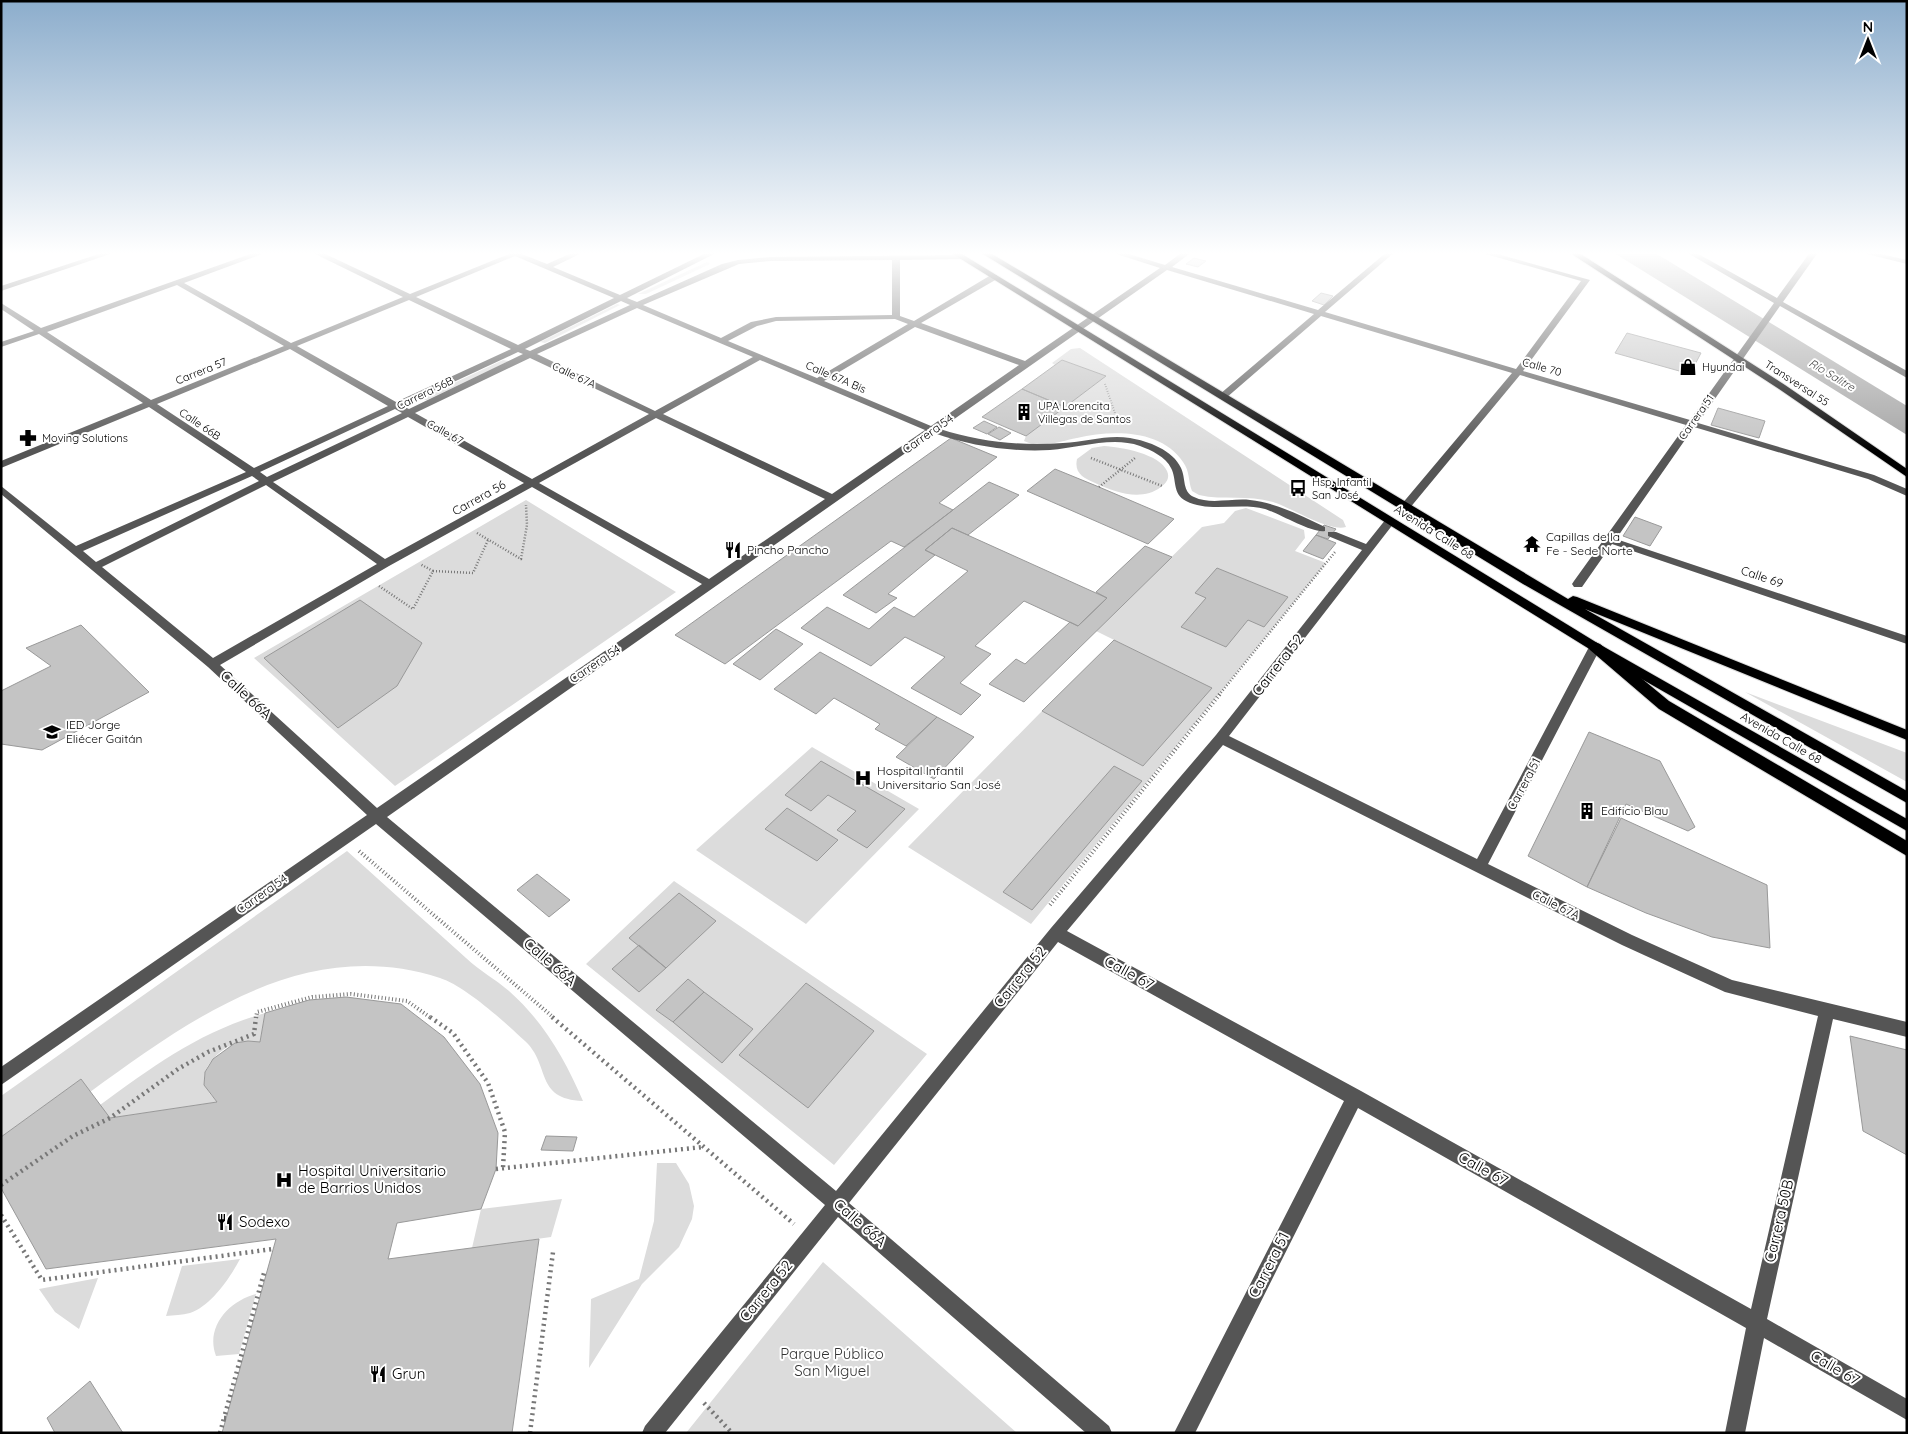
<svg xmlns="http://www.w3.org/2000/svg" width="1908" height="1434" viewBox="0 0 1908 1434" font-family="Quicksand,sans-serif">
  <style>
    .green { fill: #dcdcdc }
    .water { fill: #a3a3a3 }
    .building { fill: #c4c4c4; stroke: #999 }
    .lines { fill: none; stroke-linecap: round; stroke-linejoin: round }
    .major-casing { stroke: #dbdbdb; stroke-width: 2 }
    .highway-casing { stroke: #dbdbdb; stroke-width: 2 }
    .path-far3 { stroke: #777; stroke-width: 2; stroke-dasharray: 0.5 2; stroke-linecap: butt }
    .path-far2 { stroke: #777; stroke-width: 2.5; stroke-dasharray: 1 2; stroke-linecap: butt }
    .path-far1 { stroke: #777; stroke-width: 4; stroke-dasharray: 1 2.5; stroke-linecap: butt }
    .path { stroke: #777; stroke-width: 4.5; stroke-dasharray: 2 4; stroke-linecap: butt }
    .minor { fill: #555; fill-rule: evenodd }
    .major { fill: #000; fill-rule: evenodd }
    .highway { fill: #000; fill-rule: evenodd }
    .labels { text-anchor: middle; stroke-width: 4; stroke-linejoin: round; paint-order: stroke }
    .far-street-label { font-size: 11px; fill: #000; stroke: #fff }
    .far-poi-label { font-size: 11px; fill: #000; stroke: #fff; text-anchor: start }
    .far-water-label { font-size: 11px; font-style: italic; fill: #444; stroke: #fff }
    .street-label { font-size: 12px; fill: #000; stroke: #fff }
    .poi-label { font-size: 12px; fill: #000; stroke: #fff; text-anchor: start }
    .near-street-label { font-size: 15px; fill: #000; stroke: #fff }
    .near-poi-label { font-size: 15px; fill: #000; stroke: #fff; text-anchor: start }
    .near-park-label { font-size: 15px; fill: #333; stroke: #fff }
  </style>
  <rect width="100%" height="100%" fill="#fff"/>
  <path class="green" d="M777 251H931L794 254Z
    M707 262 710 264 646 294H638Z
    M617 304 620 305 545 343 540 342Z
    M1080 348 1343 520 1346 527C1330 532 1293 509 1276 503 1251 494 1225 501 1199 495L1192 491C1188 481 1190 471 1183 462 1161 429 1112 430 1077 438 1062 441 1039 449 1024 441L1026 436 1106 376 1062 360 1055 365 1052 363 1071 349Z
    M503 360 509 361 427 400 420 399Z
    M1104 446C1121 447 1160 454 1167 471 1170 477 1167 483 1161 487 1141 502 1115 492 1095 483 1083 478 1074 473 1077 459L1092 448Z
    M526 500 676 592 395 786 254 658Z
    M1246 508 1304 530 1305 538 1295 551 1326 563 1031 924 908 847 1042 711 1143 766 1211 688 1096 631 1202 527 1224 523 1235 511Z
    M1745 692 1907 753V782Z
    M812 747 919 809 806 924 696 850Z
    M347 851C387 887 427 923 466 958 480 971 495 979 509 991 543 1021 565 1059 583 1101 534 1099 551 1065 525 1041 506 1023 465 986 440 978 306 935 193 1017 90 1092L81 1079 1 1137V1096Z
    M674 881 927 1054 834 1165 586 964Z
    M265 1013 260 1042C251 1041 244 1041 236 1043 221 1048 199 1068 205 1085 207 1091 213 1097 217 1102L110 1118 100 1105C155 1065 199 1032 265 1013Z
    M657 1163H676L689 1184 694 1206 692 1219 679 1247 642 1284 589 1368 591 1299 639 1279 654 1221Z
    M562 1199 551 1237 472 1248 481 1209Z
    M240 1259C230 1278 211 1306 190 1313 182 1315 174 1315 166 1316L182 1266Z
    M823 1262 1017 1433H686Z
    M98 1278 79 1329 55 1312 39 1289Z
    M256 1294 239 1354 216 1356C205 1327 229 1301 256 1294Z"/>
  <path class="water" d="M1611 251H1652L1907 406V435Z"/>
  <path class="building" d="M1194 258 1206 261 1198 267 1186 264Z
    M1321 293 1333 296 1324 305 1312 301Z
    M1627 333 1701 353 1690 374 1615 353Z
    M1062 360 1106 376 1065 407 1022 389Z
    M1022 389 1065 407 1026 436 982 417Z
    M1718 408 1765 421 1759 438 1711 425Z
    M984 421 997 427 987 434 973 428Z
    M999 427 1011 433 1000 440 988 434Z
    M951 438 997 457 939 503 953 510 904 547 891 541 725 664 675 635Z
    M1055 469 1099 487 1174 519 1148 544 1027 491Z
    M989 482 1019 495 968 535 952 528 925 550 935 555 888 594 897 598 876 613 843 595Z
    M1635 517 1662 527 1650 546 1623 536Z
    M1324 525 1336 529 1328 539 1316 535Z
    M952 528 1107 598 1078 626 1024 601 975 646 991 654 960 683 981 695 961 715 911 688 945 657 905 637 871 666 801 628 827 607 869 629 894 607 914 617 968 571 925 550Z
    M1316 535 1336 543 1323 559 1303 551Z
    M1145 546 1172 557 1024 702 989 684 1016 659 1025 664 1070 622 1078 626 1107 598 1096 592Z
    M1217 568 1288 597 1264 627 1248 620 1226 647 1181 627 1206 598 1195 593Z
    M360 600 422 643 397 686 338 728 264 658Z
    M81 625 149 692 42 750 1 744V691L51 666 26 648Z
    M776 629 803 644 760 680 733 664Z
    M1114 640 1212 688 1143 766 1042 711Z
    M820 652 937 717 906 746 875 729 880 724 834 698 816 714 774 689Z
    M937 717 974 737 934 779 896 757Z
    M1589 732 1660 761 1695 827 1688 831 1626 804 1587 887 1528 856Z
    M821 761 905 809 867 848 837 830 856 811 828 795 811 811 785 795Z
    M1114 766 1142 781 1032 910 1003 892Z
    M787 808 838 840 817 861 765 829Z
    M1621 818 1767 885 1770 948 1712 937 1646 913 1587 887Z
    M537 874 570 900 549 917 517 890Z
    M679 893 716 921 666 968 629 938Z
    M639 945 666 968 639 992 612 969Z
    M688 979 704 992 673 1022 656 1010Z
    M806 983 874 1031 808 1108 739 1055Z
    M704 992 753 1029 722 1063 673 1022Z
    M346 997 401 1004 444 1037 480 1084 498 1133 496 1169 481 1209 397 1223 388 1259 539 1239 512 1433H222L276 1239 46 1269 1 1188V1137L81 1079 110 1118 217 1102 204 1085 205 1072 213 1059 235 1043 248 1041 260 1042 265 1013 309 1000Z
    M1850 1036 1907 1050V1155L1863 1131Z
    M546 1136 577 1137 573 1151 541 1150Z
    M90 1381 123 1433H55L47 1418Z"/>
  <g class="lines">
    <g class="major-casing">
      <path id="major" d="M948 251H957L1599 644 1907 819V831L1591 650Z
        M978 251H987L1568 599 1573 596 1577 597 1907 730V740L1585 609 1907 791V803L1523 584Z
        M1567 251H1576L1785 385 1907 469V477L1779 389Z"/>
    </g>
    <g class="highway-casing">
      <path id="highway" d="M1595 642 1600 644 1669 701 1907 841V856L1659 709 1590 650 1588 647 1590 644Z"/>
    </g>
    <path class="path-far3" d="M1105 384 1119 425"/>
    <path class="path-far2" d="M1091 458 1162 486
      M1099 487 1135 458
      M477 533 521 559 527 525 526 505
      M433 571 473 573 488 540
      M379 586 413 609 433 571 420 564
      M1219 695 1335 552"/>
    <path class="path-far1" d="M359 851 554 1018
      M1050 905 1220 694
      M256 1018 257 1012 312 997 351 994 407 1001 431 1018"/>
    <path class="path" d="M430 1017 453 1033 488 1083 505 1132 503 1168
      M552 1017 794 1224
      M496 1169 703 1147
      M1 1185 73 1136 110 1118 178 1069 208 1052 254 1034 256 1017
      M1 1215 42 1280 273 1249
      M704 1403 732 1433
      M226 1418H224L264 1273
      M220 1433 224 1418
      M530 1433 553 1252"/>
    <path class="minor" d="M108 251H119L1 291V286Z
      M259 251H270L184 283 291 343 403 297 309 251H319L410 294 509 254 505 251H522V254L547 264 576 251H586L553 267 620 295 710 251H720L627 298 637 302 722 264 738 260 770 257 962 255 966 257 965 259 900 260V316L914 321 991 275H997V279L921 323 1025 361 1160 268 1107 251H1119L1165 265 1184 251H1193L1172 267 1318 310 1388 251H1396L1325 312 1516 369 1581 281 1475 251H1487L1590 280 1523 371 1690 420 1774 303 1684 251H1693L1777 298 1811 251H1819L1783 302 1907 371V378L1780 306 1698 423 1874 475 1907 489V496L1868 479 1694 427 1616 539 1907 636V644L1612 544 1582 587H1574L1572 584 1574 581 1686 425 1520 375 1409 509H1401V505L1512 373 1321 316 1226 398H1220V394L1314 314 1167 270 940 429C980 442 1021 446 1063 443 1086 442 1108 434 1130 438 1148 441 1173 450 1181 468 1186 478 1182 492 1194 497 1210 505 1232 498 1250 500 1277 503 1301 516 1325 527V531C1313 534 1278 513 1265 509 1239 502 1209 513 1186 501 1172 494 1177 479 1171 468 1166 457 1151 450 1140 446 1112 436 1079 448 1050 450 1010 452 971 446 934 433L387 817 836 1191 1051 928 1216 735 1362 550 1328 536V532H1336L1366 544 1386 519H1394V523L1229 736 1477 859 1589 647 1591 644H1599L1601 647 1488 864 1632 935 1732 980 1907 1022V1037L1833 1019 1767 1319 1907 1399V1420L1764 1338 1745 1433H1725L1746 1328 1358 1108 1195 1433H1174L1344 1101 1058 942 849 1203 1109 1426 1112 1433H1086L838 1217 665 1433H642L645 1426 825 1205 376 824 1 1085V1067L367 815 208 667 1 494V486L76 546 246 472 149 407 1 468V461L143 403 39 334 1 347V342L34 331 1 309V303L41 328ZM515 256 614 298 518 345 416 297ZM892 260V315L776 317 751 322 721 338 643 305 739 264 770 261ZM177 285 284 346 151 400 47 332ZM409 300 511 349 396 402 297 346ZM621 301 630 305 530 351 525 349ZM637 308 753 357 655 411 537 354ZM895 319 908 324 817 378 728 341 757 326 776 321ZM915 327 1019 365 931 426 824 381ZM290 349 388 406 254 468 157 404ZM518 352 523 354 409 409 402 406ZM530 358 649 414 532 479 415 413ZM760 360 925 430 832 494 663 414ZM395 409 402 413 267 477 260 472ZM408 417 524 483 385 559 273 482ZM656 418 825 499 709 579 539 483ZM252 476 259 481 96 562 83 551ZM266 485 377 564 213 658 102 567ZM532 487 702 584 377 808 220 665 389 566ZM1223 745 1622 945 1725 992 1818 1016 1751 1309 1361 1091 1067 931Z
      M1855 251H1868L1907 260V264Z"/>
    <use href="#major" class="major"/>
    <use href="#highway" class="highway"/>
  </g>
  <linearGradient id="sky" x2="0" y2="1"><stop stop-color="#8cadcc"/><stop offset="0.56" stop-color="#fff"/><stop offset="1" stop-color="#fff" stop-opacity="0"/></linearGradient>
  <rect width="1908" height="452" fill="url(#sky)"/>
  <defs>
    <g id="shop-bare" transform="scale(1.35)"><path d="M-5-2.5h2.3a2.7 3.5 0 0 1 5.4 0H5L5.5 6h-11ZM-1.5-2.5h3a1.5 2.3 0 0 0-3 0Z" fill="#000" stroke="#fff" stroke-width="2.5" paint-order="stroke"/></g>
    <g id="building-bare" transform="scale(1.35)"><path d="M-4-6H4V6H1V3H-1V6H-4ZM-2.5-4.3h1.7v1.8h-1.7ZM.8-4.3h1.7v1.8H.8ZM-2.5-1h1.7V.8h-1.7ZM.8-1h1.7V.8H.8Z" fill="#000" stroke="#fff" stroke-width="2.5" paint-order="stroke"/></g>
    <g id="pharmacy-bare" transform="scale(1.35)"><path d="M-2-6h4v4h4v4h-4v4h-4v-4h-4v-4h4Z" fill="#000" stroke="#fff" stroke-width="2.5" paint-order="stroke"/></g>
    <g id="bus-bare" transform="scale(1.35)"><path d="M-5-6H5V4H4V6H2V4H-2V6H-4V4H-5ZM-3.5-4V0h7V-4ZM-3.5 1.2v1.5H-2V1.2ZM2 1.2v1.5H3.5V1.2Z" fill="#000" stroke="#fff" stroke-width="2.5" paint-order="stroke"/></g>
    <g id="temple-bare" transform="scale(1.35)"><path d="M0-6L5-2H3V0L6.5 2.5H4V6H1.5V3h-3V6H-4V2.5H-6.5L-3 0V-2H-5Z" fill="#000" stroke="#fff" stroke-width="2.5" paint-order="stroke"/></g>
    <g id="restaurant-bare" transform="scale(1.35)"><path d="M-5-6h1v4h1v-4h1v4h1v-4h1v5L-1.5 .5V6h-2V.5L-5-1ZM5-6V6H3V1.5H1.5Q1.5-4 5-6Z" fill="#000" stroke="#fff" stroke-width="2.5" paint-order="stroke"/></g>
    <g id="school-bare" transform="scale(1.35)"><path d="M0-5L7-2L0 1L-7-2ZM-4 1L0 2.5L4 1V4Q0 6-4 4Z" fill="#000" stroke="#fff" stroke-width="2.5" paint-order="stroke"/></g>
    <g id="hospital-bare" transform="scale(1.35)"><path d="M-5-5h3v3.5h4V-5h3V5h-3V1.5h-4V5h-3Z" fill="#000" stroke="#fff" stroke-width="2.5" paint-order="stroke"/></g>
  </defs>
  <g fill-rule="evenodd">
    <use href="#shop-bare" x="1688" y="367"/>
    <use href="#building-bare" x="1024" y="412"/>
    <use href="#pharmacy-bare" x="28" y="438"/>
    <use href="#bus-bare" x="1298" y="488"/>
    <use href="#temple-bare" x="1532" y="544"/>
    <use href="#restaurant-bare" x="733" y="550"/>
    <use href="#school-bare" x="52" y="732"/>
    <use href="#hospital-bare" x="863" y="778"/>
    <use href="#building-bare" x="1587" y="811"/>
    <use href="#hospital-bare" x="284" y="1180"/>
    <use href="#restaurant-bare" x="225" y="1222"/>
    <use href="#restaurant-bare" x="378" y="1374"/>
  </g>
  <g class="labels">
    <g class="far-street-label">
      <text transform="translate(1542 367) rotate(16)" y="4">Calle 70</text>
      <text transform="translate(201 371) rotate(-22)" y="4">Carrera 57</text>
      <text transform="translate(574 375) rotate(25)" y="4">Calle 67A</text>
      <text transform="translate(836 377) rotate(23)" y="4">Calle 67A Bis</text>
      <text transform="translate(1797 383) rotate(33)" y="4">Transversal 55</text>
      <text transform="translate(425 393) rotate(-26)" y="4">Carrera 56B</text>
      <text transform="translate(1696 417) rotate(-55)" y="4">Carrera 51</text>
      <text transform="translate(200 424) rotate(34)" y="4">Calle 66B</text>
      <text transform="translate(445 432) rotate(29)" y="4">Calle 67</text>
    </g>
    <g class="far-poi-label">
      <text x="1702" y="371">Hyundai</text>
      <text x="1038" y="410">UPA Lorencita<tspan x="1038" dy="13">Villegas de Santos</tspan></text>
      <text x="42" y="442">Moving Solutions</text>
      <text x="1312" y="486">Hsp. Infantil<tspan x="1312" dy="13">San José</tspan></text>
    </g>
    <g class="far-water-label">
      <text transform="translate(1832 375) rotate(31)" y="4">Río Salitre</text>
    </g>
    <g class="street-label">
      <text transform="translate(928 434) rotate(-35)" y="4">Carrera 54</text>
      <text transform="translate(479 498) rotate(-29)" y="4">Carrera 56</text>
      <text transform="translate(1434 532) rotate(32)" y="4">Avenida Calle 68</text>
      <text transform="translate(1762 577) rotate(19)" y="4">Calle 69</text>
      <text transform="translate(595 664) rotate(-34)" y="4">Carrera 54</text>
      <text transform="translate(1781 738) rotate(30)" y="4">Avenida Calle 68</text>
      <text transform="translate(1524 784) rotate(-62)" y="4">Carrera 51</text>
      <text transform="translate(262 894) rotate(-35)" y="4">Carrera 54</text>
      <text transform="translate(1556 905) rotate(26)" y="4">Calle 67A</text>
    </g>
    <g class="poi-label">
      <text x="1546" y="541">Capillas de la<tspan x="1546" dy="14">Fe - Sede Norte</tspan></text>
      <text x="747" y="554">Pincho Pancho</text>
      <text x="66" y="729">IED Jorge<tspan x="66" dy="14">Eliécer Gaitán</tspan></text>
      <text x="877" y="775">Hospital Infantil<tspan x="877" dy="14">Universitario San José</tspan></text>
      <text x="1601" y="815">Edificio Blau</text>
    </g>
    <g class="near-street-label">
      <text transform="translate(1278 665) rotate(-52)" y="5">Carrera 52</text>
      <text transform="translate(246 695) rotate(43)" y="5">Calle 66A</text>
      <text transform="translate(550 962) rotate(41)" y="5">Calle 66A</text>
      <text transform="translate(1129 973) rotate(29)" y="5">Calle 67</text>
      <text transform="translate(1020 977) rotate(-51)" y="5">Carrera 52</text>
      <text transform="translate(1483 1169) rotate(29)" y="5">Calle 67</text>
      <text transform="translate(1779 1221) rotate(-77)" y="5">Carrera 50B</text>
      <text transform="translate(860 1223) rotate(41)" y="5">Calle 66A</text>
      <text transform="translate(1269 1265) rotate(-63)" y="5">Carrera 51</text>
      <text transform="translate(766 1291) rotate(-51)" y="5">Carrera 52</text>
      <text transform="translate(1835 1368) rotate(30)" y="5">Calle 67</text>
    </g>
    <g class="near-poi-label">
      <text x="298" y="1176">Hospital Universitario<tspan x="298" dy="17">de Barrios Unidos</tspan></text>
      <text x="239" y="1227">Sodexo</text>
      <text x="392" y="1379">Grun</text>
    </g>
    <g class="near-park-label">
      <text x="832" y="1359">Parque Público<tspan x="832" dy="17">San Miguel</tspan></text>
    </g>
  </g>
  <rect width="1908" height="1434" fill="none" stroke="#000000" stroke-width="5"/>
  <g transform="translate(1868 40)" stroke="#ffffff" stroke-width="4" paint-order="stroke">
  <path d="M0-4L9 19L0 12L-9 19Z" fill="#000000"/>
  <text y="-8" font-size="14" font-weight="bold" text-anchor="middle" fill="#000000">N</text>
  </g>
</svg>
